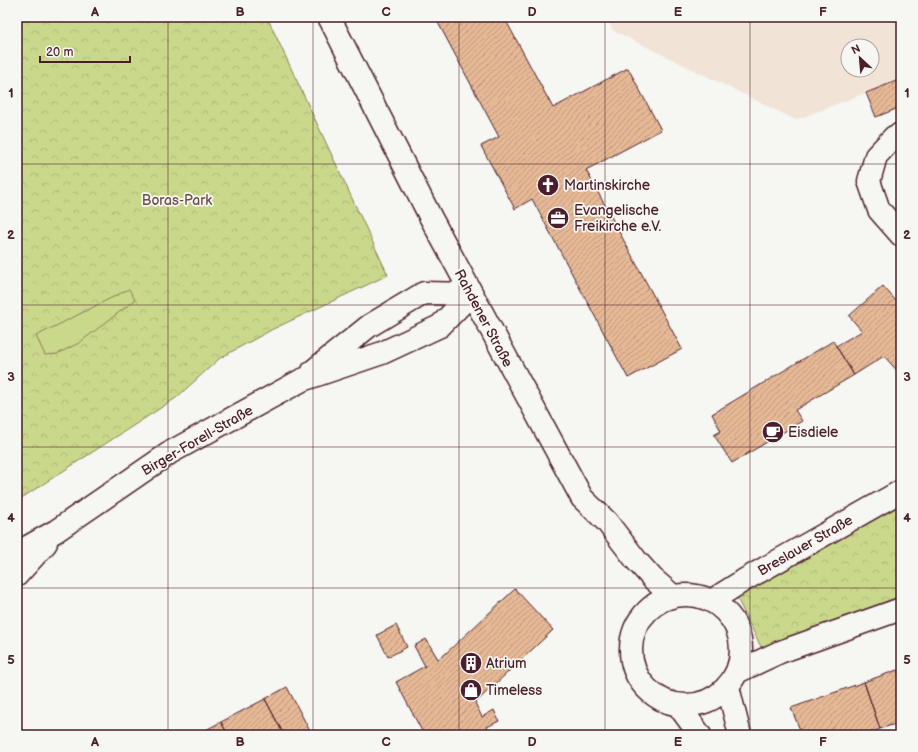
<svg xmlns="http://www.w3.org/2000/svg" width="918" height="752" viewBox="0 0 918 752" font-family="'Balsamiq Sans',sans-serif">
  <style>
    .built { fill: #f1e4d6; fill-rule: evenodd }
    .forest { fill: url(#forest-crowns); stroke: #8a7c5b }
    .pitch { fill: #cad88b; stroke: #8a7c5b }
    .building { fill: url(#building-hatch); stroke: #4a1f2b }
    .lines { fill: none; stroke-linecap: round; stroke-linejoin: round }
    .minor-casing { stroke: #4a1f2b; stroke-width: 25 }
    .minor { stroke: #f6f6f2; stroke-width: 22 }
    .grid { fill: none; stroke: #4a1f2b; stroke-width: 1; stroke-opacity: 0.55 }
    .labels { text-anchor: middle; stroke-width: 3.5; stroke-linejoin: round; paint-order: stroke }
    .poi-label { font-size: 14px; fill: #4a1f2b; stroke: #f6f6f2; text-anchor: start }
    .park-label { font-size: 14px; fill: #6a4d43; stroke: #f6f6f2 }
    .street-label { font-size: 14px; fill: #4a1f2b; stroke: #f6f6f2 }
    .neatline { fill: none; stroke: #4a1f2b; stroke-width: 1.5 }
    .grid-label { font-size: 13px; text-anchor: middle; font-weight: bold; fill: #4a1f2b }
  </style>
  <defs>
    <pattern id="forest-crowns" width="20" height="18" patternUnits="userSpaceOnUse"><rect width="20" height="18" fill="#cad88b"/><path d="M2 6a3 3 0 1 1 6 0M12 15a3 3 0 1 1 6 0" fill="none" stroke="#afb978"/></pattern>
    <pattern id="building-hatch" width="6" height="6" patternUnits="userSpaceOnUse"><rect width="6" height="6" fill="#e6b996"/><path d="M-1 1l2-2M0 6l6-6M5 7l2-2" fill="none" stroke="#bc967b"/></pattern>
  </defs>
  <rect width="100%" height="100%" fill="#f6f6f2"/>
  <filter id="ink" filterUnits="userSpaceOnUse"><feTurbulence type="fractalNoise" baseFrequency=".025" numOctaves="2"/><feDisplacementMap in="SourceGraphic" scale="8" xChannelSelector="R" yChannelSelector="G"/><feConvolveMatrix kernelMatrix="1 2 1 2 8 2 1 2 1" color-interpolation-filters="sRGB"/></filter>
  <g filter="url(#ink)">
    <path class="built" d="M607 17H901V79L796 120 612 30ZM848 46H872V70H848Z"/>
    <path class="forest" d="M17 17H267L388 275 273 329 220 358 176 398 17 501Z
      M901 505V596L761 647 736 596Z"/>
    <path class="pitch" d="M129 289 135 300 79 343 57 354 45 355 36 336Z"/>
    <path class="building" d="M435 17H504L553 108 628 68 661 130 586 170 682 349 628 378 532 199 515 209 481 146 499 137Z
      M901 79V107L876 117 866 93Z
      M883 286 896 301 899 299 901 301V375L884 356 854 375 836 346 862 331 849 316Z
      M833 341 854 375 795 410 802 421 732 463 714 435 721 431 712 414Z
      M515 589 553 630 475 703 482 717 494 710 499 721 487 727 492 735H424L396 682 425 666 414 646 426 639 438 659 444 655Z
      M396 625 407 647 388 657 377 635Z
      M897 670 901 680V722L880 729 864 682Z
      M864 682 880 729 863 735H802L791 708Z
      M287 687 312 735H284L265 699Z
      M265 699 284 735H228L221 722Z
      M221 722 228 735H196Z"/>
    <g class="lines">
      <g class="minor-casing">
        <path id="minor" d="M329 17 431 218 582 498 607 522 636 560 653 579 673 596
          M901 134 894 137 876 156 869 181 879 210 901 235
          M313 371 369 326 424 293 471 294
          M17 553 56 531 171 452 302 380 382 353 440 326 471 294
          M17 575 46 543
          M631 650a55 55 0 1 1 110 0a55 55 0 1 1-110 0Z
          M711 601 746 579 901 491
          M737 672 780 652 901 609
          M728 687 740 735
          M678 705 700 735"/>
      </g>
      <use href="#minor" class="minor"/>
    </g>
  </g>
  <path class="grid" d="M168 17V735M313 17V735M459 17V735M605 17V735M750 17V735M17 164H901M17 305H901M17 447H901M17 588H901"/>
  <defs>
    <g id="church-disc" transform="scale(1.15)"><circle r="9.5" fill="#4a1f2b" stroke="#f6f6f2"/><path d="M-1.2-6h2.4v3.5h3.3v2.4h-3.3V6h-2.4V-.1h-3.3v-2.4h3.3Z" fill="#fff"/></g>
    <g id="office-disc" transform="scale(1.15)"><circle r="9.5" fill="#4a1f2b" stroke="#f6f6f2"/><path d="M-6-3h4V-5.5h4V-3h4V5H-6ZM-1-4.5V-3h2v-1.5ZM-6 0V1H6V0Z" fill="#fff"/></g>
    <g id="cafe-disc" transform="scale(1.15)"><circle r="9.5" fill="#4a1f2b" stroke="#f6f6f2"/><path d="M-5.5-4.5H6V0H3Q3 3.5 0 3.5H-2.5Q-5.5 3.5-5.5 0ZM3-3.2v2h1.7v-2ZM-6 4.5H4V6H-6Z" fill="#fff"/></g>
    <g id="building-disc" transform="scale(1.15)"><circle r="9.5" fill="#4a1f2b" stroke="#f6f6f2"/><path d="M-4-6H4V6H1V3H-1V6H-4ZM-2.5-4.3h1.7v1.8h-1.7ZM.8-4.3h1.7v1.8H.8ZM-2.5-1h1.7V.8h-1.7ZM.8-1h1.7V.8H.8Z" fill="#fff"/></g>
    <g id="shop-disc" transform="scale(1.15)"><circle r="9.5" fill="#4a1f2b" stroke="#f6f6f2"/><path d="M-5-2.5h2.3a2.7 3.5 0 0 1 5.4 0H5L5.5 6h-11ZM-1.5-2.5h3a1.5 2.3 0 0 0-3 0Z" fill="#fff"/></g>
  </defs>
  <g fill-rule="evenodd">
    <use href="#church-disc" x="548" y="185"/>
    <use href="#office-disc" x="558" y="218"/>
    <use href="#cafe-disc" x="773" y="432"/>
    <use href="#building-disc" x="471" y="663"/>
    <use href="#shop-disc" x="471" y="690"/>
  </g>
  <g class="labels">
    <g class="poi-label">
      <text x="564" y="190">Martinskirche</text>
      <text x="574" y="215">Evangelische<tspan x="574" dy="16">Freikirche e.V.</tspan></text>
      <text x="788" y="437">Eisdiele</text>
      <text x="486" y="668">Atrium</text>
      <text x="486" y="695">Timeless</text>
    </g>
    <g class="park-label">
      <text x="177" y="205">Boras-Park</text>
    </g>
    <g class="street-label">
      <text transform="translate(484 318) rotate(62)" y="5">Rahdener Straße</text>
      <text transform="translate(197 440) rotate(-30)" y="5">Birger-Forell-Straße</text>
      <text transform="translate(805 545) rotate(-30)" y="5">Breslauer Straße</text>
    </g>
  </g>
  <rect width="918" height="752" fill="none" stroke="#f6f6f2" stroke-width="44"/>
  <g transform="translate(860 58) rotate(334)"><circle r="19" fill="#f6f6f2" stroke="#b1a0a2"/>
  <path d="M0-3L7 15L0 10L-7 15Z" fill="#4a1f2b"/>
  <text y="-6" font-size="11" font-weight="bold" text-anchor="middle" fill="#4a1f2b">N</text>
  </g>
  <path d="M40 56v6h90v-6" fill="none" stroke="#4a1f2b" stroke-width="2"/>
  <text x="46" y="56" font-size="12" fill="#4a1f2b" stroke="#f6f6f2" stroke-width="3" paint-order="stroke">20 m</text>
  <rect x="22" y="22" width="874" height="708" class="neatline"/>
  <g class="grid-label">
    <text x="95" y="16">A</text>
    <text x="240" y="16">B</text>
    <text x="386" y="16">C</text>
    <text x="532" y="16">D</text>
    <text x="678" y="16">E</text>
    <text x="823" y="16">F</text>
    <text x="11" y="97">1</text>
    <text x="907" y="97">1</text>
    <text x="11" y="239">2</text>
    <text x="907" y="239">2</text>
    <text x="11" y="381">3</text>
    <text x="907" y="381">3</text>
    <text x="11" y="522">4</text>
    <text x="907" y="522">4</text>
    <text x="11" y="664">5</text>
    <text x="907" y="664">5</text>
    <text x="95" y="746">A</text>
    <text x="240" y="746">B</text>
    <text x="386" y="746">C</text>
    <text x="532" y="746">D</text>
    <text x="678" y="746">E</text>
    <text x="823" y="746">F</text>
  </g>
</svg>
